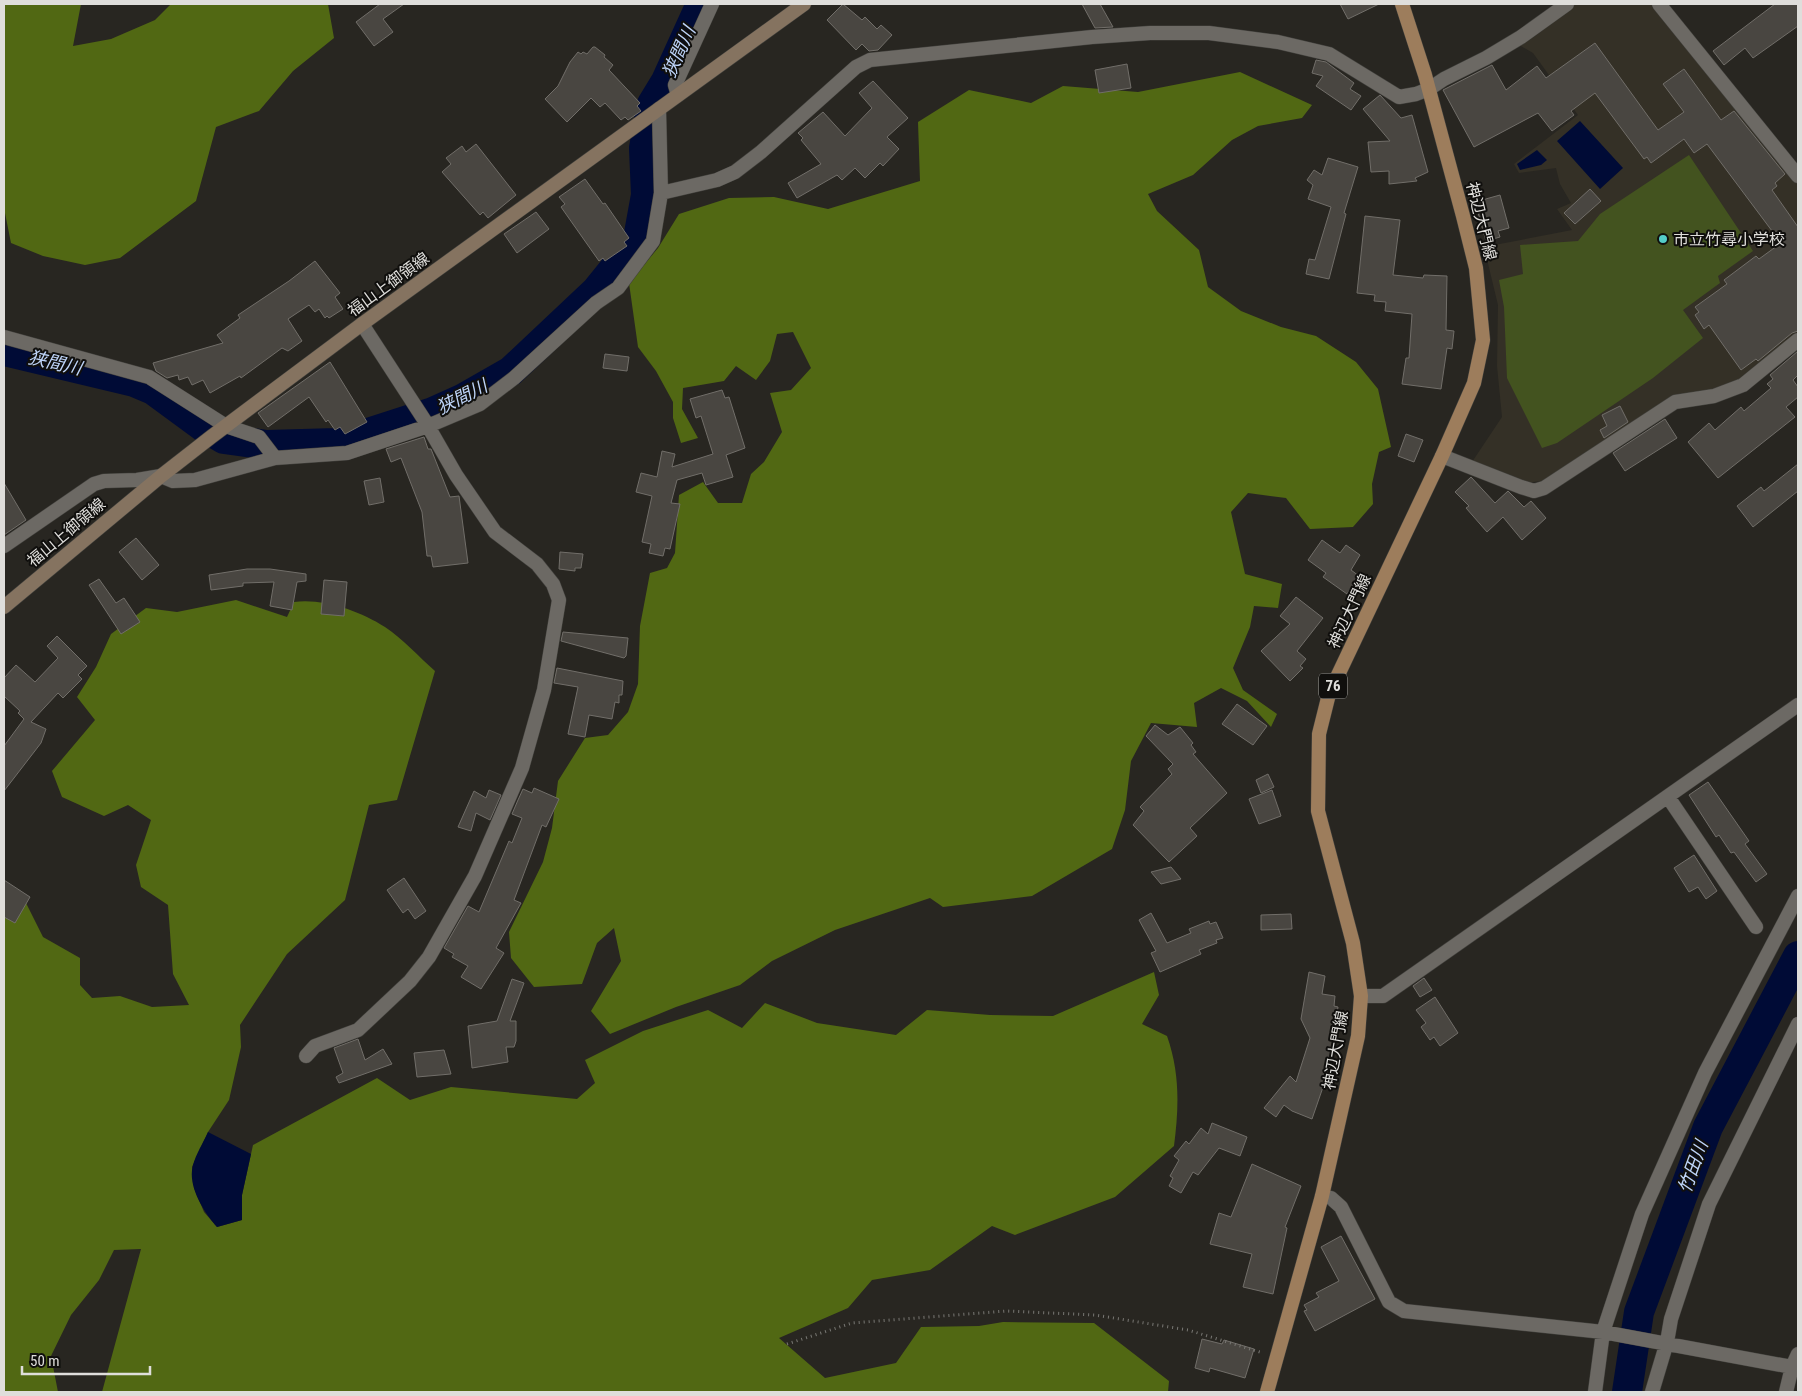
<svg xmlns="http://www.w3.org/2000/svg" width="1802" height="1396" viewBox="0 0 1802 1396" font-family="'Roboto Condensed','Noto Sans JP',sans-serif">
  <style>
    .built { fill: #343026 }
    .green { fill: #43531f }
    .forest { fill: #516813 }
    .water { fill: #000b36 }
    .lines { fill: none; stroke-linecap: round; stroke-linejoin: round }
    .river { stroke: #000b36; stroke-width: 30 }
    .building { fill: #494641; stroke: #716e69 }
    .minor-casing { stroke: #42413d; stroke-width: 15 }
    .secondary-casing { stroke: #42413d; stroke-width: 15 }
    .primary-casing { stroke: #42413d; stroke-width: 15 }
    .path { stroke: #797874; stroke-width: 3; stroke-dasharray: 1 4; stroke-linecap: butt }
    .minor { stroke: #6c6964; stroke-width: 14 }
    .secondary { stroke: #857360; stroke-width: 14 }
    .primary { stroke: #9d7d5c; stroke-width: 14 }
    .poi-dot { fill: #54cdc8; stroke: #100f0d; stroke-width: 2 }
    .labels { text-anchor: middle; stroke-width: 4; stroke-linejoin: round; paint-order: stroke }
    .shield { fill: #100f0d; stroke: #a1a09d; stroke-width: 1 }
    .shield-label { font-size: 15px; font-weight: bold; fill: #dfdedb }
    .street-label { font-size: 16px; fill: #dfdedb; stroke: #100f0d }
    .poi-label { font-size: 16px; fill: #dfdedb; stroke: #100f0d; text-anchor: start }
    .water-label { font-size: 18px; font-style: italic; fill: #bed4f8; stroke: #100f0d }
  </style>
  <rect width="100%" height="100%" fill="#282621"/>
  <path class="built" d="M1575 4H1655L1798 182V332L1740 382 1720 391 1667 400 1548 480 1526 483 1472 462 1502 417 1497 366 1498 305 1484 247 1572 230 1557 209 1571 203 1560 184 1556 168 1519 173 1514 164 1578 115 1533 53 1519 45Z"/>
  <path class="green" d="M1689 155 1753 251 1718 276 1720 283 1683 310 1703 338 1653 378 1557 443 1542 448 1507 378 1504 307 1499 280 1523 274 1520 245 1578 241 1600 214Z"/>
  <path class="forest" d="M4 4H81L73 46 111 39 155 20 171 4H328L334 38 293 71 259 111 216 127 196 201 120 258 85 265 43 256 11 243 4 208Z
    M1240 72 1312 105 1302 118 1258 126 1232 140 1193 175 1148 194 1157 211 1199 250 1208 287 1241 311 1281 327 1316 336 1356 362 1378 389 1391 447 1379 452 1372 484 1373 504 1353 527 1310 529 1286 498 1248 493 1231 512 1245 574 1282 584 1278 608 1254 606 1250 627 1233 668 1243 690 1277 714 1271 727 1247 701 1221 688 1194 703 1197 727 1151 723 1131 761 1125 810 1112 849 1032 896 943 907 930 898 835 930 772 961 740 985 676 1007 610 1034 591 1011 621 961 614 928 597 943 582 984 534 987 511 958 509 932 543 862 552 828 558 781 585 738 608 735 628 712 638 684 640 626 650 573 667 568 675 553 679 495 703 482 718 503H742L751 474 764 462 782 432 770 393 791 390 811 368 793 332 777 334 770 361 756 380 736 366 724 381 683 388 682 409 698 438 681 443 673 418V402L656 371 638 347 629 283 658 248 679 214 729 198 774 197 828 209 920 181 918 122 969 90 1031 103 1063 86 1138 92Z
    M236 600 287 617 294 602C323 598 360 611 385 627 403 639 419 657 435 671L397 800 369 805 345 900 287 954 240 1025 241 1047 229 1100 208 1132 192 1167 194 1188 204 1212 217 1227 242 1220V1195L253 1145 377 1078 410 1100 451 1087 577 1099 595 1083 585 1060 643 1031 708 1010 742 1028 765 1003 817 1023 896 1035 927 1010 990 1015 1053 1016 1154 972 1159 995 1142 1024 1167 1036C1180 1073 1179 1107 1174 1146L1115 1197 1015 1235 992 1226 930 1270 872 1280 848 1308 779 1338 825 1378 896 1363 921 1327 979 1326 1003 1322 1094 1323 1169 1381 1168 1392H102L141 1249 114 1250 99 1280 71 1315 51 1356 58 1392H4V918L25 901 43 937 80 958V985L92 998 120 996 152 1007 189 1005 173 974 168 905 141 887 136 865 151 820 128 805 104 816 62 797 52 771 95 720 77 697 96 667 111 634 146 608 177 612Z"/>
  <path class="water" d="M1580 121 1623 168 1600 189 1557 141Z
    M1537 150 1547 160 1541 165 1520 170 1517 164Z
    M208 1132 251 1154 242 1195V1220L217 1227C204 1212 187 1186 193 1165 196 1154 203 1143 208 1132Z"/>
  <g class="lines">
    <path class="river" d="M4 351 134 382 153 390 202 426 224 439 267 445 337 443 433 412 462 399 511 371 596 291 638 239 646 195 644 148 652 104 666 81 701 4
      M1627 1392 1639 1312 1708 1127 1798 956"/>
  </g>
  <path class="building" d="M380 4H404L383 19 393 32 374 46 356 22Z
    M843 4 862 20 865 17 877 29 881 25 892 35 878 50 869 51 862 44 856 50 827 20Z
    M1082 4H1100L1113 27 1095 28Z
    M1340 4H1379L1348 19Z
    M1775 4H1798V26L1753 58 1745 48 1724 65 1713 51Z
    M1595 43 1658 130 1684 112 1663 84 1684 69 1721 120 1734 111 1785 174 1775 183 1777 186 1772 190 1798 227V331L1792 333 1758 361 1756 359 1741 370 1709 325 1704 329 1695 315 1699 312 1695 307 1727 284 1724 280 1756 256 1759 259 1781 243 1707 144 1694 153 1684 139 1651 163 1647 157 1644 159 1595 93 1571 111 1574 115 1552 131 1538 113 1474 147 1443 90 1492 65 1506 90 1537 66 1546 78Z
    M593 47H595L605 55 604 57 613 65 609 70 640 103 637 106 641 111 628 120 625 117 621 120 605 103 600 107 591 98 567 122 545 99 558 86 570 62 578 52 581 54 583 52 587 54Z
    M1316 60 1326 62 1354 83 1350 89 1361 96 1351 110 1316 86 1323 76 1312 73Z
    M1127 64 1131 88 1099 93 1095 70Z
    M873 81 908 118 887 137 899 149 883 166 880 163 865 178 855 168 842 180 837 175 797 198 788 183 821 164 801 140 803 138 798 133 823 112 845 136 872 108 859 93Z
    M1380 95 1401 118 1412 115 1428 172 1415 178 1417 181 1389 184V171L1371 172 1368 142 1390 141 1363 109Z
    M476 144 516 195 488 218 483 212 480 215 442 172 451 164 446 158 462 146 466 152Z
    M1328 158 1358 167 1344 213 1346 214 1329 279 1306 274 1309 259 1315 260 1331 207 1308 199 1313 185 1307 180 1314 170 1322 175Z
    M585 179 603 204 605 203 629 238 624 242 627 246 605 261 603 258 599 261 561 207 565 204 559 197Z
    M1590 189 1601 201 1575 224 1564 213Z
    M1500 195 1509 228 1498 231 1500 237 1486 241 1475 202Z
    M536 212 549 229 517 253 504 234Z
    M1365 216 1400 220 1393 275 1423 278 1424 275 1447 276 1446 330 1454 331 1452 349 1447 348 1441 389 1402 384 1406 358H1409L1412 314 1385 311 1386 302 1374 301 1375 295 1357 293Z
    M315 261 340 293 335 297 343 309 329 318 327 316 325 318 319 309 315 312 309 305 288 319 302 341 288 351 282 348 241 378 240 376 210 393 203 380 192 385 188 377 179 380 178 375 167 378 156 371 153 363 223 343 217 335 240 318 238 315 289 281Z
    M1798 351V375L1793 380 1798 387V397L1786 407 1795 417 1718 478 1688 442 1709 423 1715 430 1741 407 1744 411 1771 388 1767 384 1773 379 1770 375Z
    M605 354 629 357 627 371 603 368Z
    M330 362 367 422 345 434 340 427 335 430 328 420 326 422 309 397 268 427 258 413Z
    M722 390 725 398 729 397 745 448 726 455 733 477 706 485 702 473 677 480 671 503 680 504 670 549 665 548 663 556 649 553 651 544 642 542 652 496 636 492 641 473 657 477 662 451 675 454 672 467 713 454 701 416 696 418 690 399Z
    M1620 406 1628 422 1604 438 1600 430 1607 426 1602 415Z
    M1665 419 1677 438 1625 471 1613 453Z
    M1406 434 1423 440 1414 462 1398 456Z
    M424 437 428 449H431L450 497 459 496 468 563 433 567 431 556H427L422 512 401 458 391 462 386 449Z
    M1798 464V491L1753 527 1737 506 1761 487 1764 491Z
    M1471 477 1495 503 1508 491 1524 507 1531 501 1546 518 1522 540 1503 517 1487 532 1466 508 1469 506 1455 492Z
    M380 478 384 502 369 505 364 481Z
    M4 483 26 520 4 535Z
    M136 538 159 565 142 580 119 552Z
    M1322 540 1340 553 1346 545 1360 555 1351 570 1359 576 1347 594 1323 577 1326 573 1308 560Z
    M560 552 583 554 581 568H575V571L559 569Z
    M247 569H270L306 574V581L297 582 292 610 270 606 274 582 243 583V586L211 590 209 575Z
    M99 579 116 603 124 598 140 622 121 634 89 585Z
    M324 580 347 582 344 616 321 614Z
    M1296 597 1323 618 1297 651 1306 659 1300 666 1303 668 1290 681 1261 651 1290 624 1280 616Z
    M563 632 628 638 626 656 624 658 561 641Z
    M57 636 87 666 78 675 82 679 63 698 58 693 31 722 46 729 41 743 4 791V746L24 719 18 713 20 711 4 696V678L16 665 35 682 58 658 47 646Z
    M557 668 623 681 622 695H619V703L615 702 612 719 589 715 585 737 568 734 578 687 554 683Z
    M1237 704 1267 726 1253 745 1222 724Z
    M1155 725 1168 735 1180 727 1193 743 1191 745 1196 752 1193 754 1227 793 1190 828 1197 836 1169 862 1133 825 1144 811 1140 807 1172 774 1168 769 1173 764 1146 736Z
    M1268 774 1274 787 1261 793 1256 780Z
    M1708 782 1749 841 1745 844 1767 874 1756 882 1734 852 1731 853 1719 835 1716 837 1689 795Z
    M534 788 559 799 546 827 542 825 514 900 521 903 496 948 504 953 481 989 461 977 468 966 452 957 454 954 444 948 468 906 479 912 509 841 512 843 522 818 512 814 518 800 523 789 532 793Z
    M489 790 501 795 490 820 476 813 471 831 458 827 474 791 486 798Z
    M1272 790 1281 816 1259 824 1249 799Z
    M1694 855 1717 891 1706 899 1698 887 1689 892 1674 868Z
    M1171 867 1181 879 1161 884 1151 872Z
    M404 878 426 911 415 919 408 909 403 913 387 890Z
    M4 880 30 897 15 923 4 917Z
    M1151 913 1167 943 1191 933 1189 929 1209 921 1210 924 1216 922 1223 938 1216 940 1217 943 1199 950 1201 954 1160 972 1151 953 1156 951 1139 920Z
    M1291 914 1292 929 1261 930V915Z
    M1309 972 1325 976 1322 994 1335 996 1334 1006 1338 1007 1330 1060 1332 1061 1312 1119 1292 1111 1284 1105 1276 1117 1264 1108 1290 1076 1296 1082 1310 1038 1301 1019Z
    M1424 978 1432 990 1420 997 1413 986Z
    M512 979 524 983 510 1021H516V1041L514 1047H506L508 1062 472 1068 468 1026 497 1021Z
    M1435 997 1458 1033 1440 1046 1434 1037 1430 1040 1421 1027 1426 1023 1416 1010Z
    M358 1039 365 1060 383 1049 392 1064 339 1083 336 1077 343 1073 334 1048Z
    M444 1050 451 1074 417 1077 414 1053Z
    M1212 1123 1247 1137 1240 1156 1219 1148 1198 1175 1193 1172 1181 1193 1169 1186 1173 1178 1170 1176 1179 1160 1174 1156 1186 1141 1189 1144 1201 1128 1208 1134Z
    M1252 1164 1301 1186 1285 1227 1287 1228 1273 1294 1243 1287 1252 1254 1210 1244 1219 1213 1231 1217Z
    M1341 1236 1375 1299 1315 1331 1304 1311 1307 1310 1304 1305 1319 1297 1316 1293 1339 1281 1321 1247Z
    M1202 1339 1222 1344 1224 1340 1254 1349 1245 1378 1210 1368 1209 1372 1195 1368Z"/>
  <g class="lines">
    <g class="minor-casing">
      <path id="minor" d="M1659 4 1798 176
        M678 95 675 85 712 4
        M661 193 717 180 735 172 761 152 856 67 870 60 1092 37 1150 33H1209L1278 42 1329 54 1399 97 1416 94 1429 89 1444 79 1486 58 1521 37 1567 4
        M4 337 149 377 226 426 259 437 275 458
        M1442 456 1521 487 1534 491 1544 488 1675 402 1714 396 1743 385 1798 340
        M4 546 94 484 104 481 137 480 161 476 173 481 195 480 275 458 347 453 428 426 480 404 514 378 596 303 618 288 653 241 661 193 659 109
        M1668 797 1756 927
        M1361 996H1383L1798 705
        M306 1056 315 1046 358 1030 410 981 429 957 475 876 522 768 544 690 559 600 553 584 537 564 495 532 456 475 425 421 362 324
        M1322 1196 1331 1198 1341 1207 1389 1302 1404 1311 1603 1332 1792 1367 1798 1370
        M1595 1392 1603 1332 1642 1214 1705 1073 1798 896
        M1652 1392 1667 1342 1671 1319 1709 1204 1798 1024
        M1786 1392 1792 1367 1798 1354"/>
    </g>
    <g class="secondary-casing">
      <path id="secondary" d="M4 607 161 476 211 437 362 324 804 4"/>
    </g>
    <g class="primary-casing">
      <path id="primary" d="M1267 1392 1322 1196 1358 1036 1361 996 1353 943 1318 811 1319 734 1329 694 1442 456 1474 383 1483 340 1476 268 1463 216 1425 75 1402 4"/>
    </g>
    <path class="path" d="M787 1344 852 1323 1006 1311 1095 1315 1188 1330 1263 1353"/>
    <use href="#minor" class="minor"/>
    <use href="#secondary" class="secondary"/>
    <use href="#primary" class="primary"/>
  </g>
  <circle class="poi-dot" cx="1663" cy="239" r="5"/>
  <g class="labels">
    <rect class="shield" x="1319" y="673.5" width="28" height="25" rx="4"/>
    <g class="shield-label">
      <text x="1333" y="691">76</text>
    </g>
    <g class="street-label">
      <text transform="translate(1482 221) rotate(76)" y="6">神辺大門線</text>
      <text transform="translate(388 284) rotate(-36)" y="6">福山上御領線</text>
      <text transform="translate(66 532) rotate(-40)" y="6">福山上御領線</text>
      <text transform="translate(1349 611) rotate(-65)" y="6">神辺大門線</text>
      <text transform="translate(1335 1050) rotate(-80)" y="6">神辺大門線</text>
    </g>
    <g class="poi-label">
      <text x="1673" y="245">市立竹尋小学校</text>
    </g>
    <g class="water-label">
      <text transform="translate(679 52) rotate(-66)" y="6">狭間川</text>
      <text transform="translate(55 363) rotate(13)" y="6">狭間川</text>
      <text transform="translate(462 397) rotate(-27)" y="6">狭間川</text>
      <text transform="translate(1693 1167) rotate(-70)" y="6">竹田川</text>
    </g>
  </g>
  <rect width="1802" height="1396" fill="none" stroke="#dfdedb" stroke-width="10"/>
  <path d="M22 1366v8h128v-8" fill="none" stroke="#dfdedb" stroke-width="2.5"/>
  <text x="30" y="1366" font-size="15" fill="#dfdedb" stroke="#100f0d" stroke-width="4" paint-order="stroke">50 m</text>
</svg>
